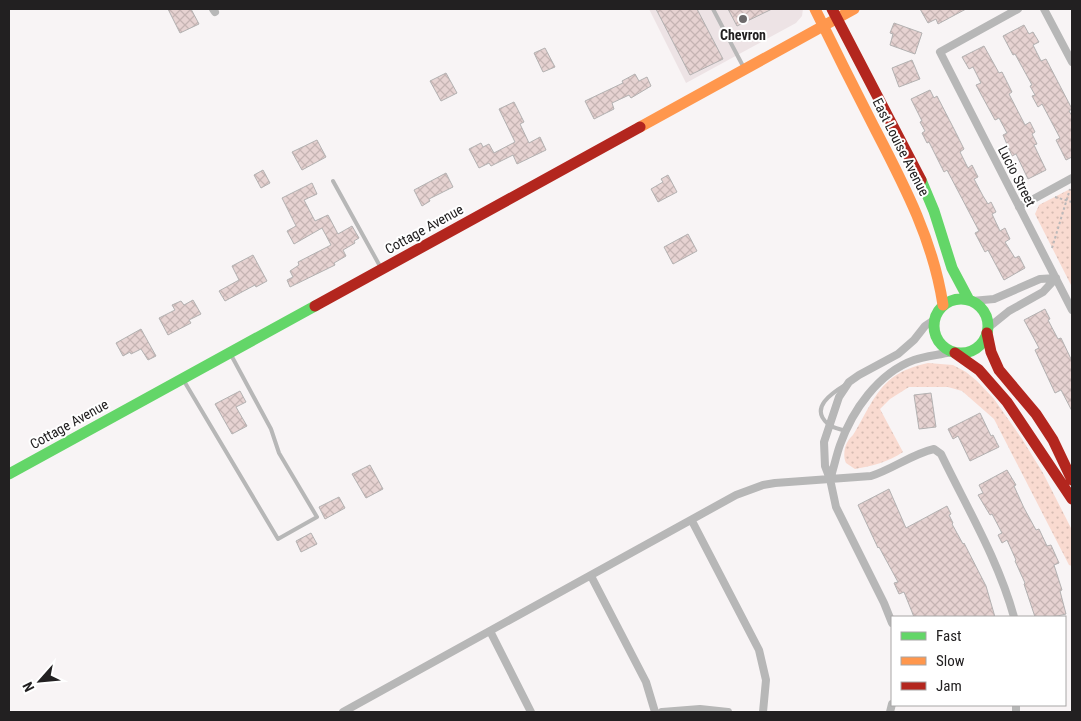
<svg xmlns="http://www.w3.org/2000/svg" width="1081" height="721" viewBox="0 0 1081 721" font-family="'Roboto Condensed',sans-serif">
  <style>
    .built { fill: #ede3e5 }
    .park { fill: url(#park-dots) }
    .building { fill: url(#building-cross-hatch); stroke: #b3b1b1 }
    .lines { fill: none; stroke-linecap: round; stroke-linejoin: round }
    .path { stroke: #bbb8b9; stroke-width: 2; stroke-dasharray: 2.5 2.5; stroke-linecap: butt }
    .lane { stroke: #b7b7b7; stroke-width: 4 }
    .street { stroke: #b7b7b7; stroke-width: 8 }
    .fast { stroke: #63d668; stroke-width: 11 }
    .slow { stroke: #ff974d; stroke-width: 11 }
    .jam { stroke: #b3261e; stroke-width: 11 }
    .poi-dot { fill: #6d6a6b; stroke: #fff; stroke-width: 2 }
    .labels { text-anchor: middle; stroke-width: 4; stroke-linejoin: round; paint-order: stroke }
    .poi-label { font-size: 14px; font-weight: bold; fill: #222021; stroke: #fff }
    .street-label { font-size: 14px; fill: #222021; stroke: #fff }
  </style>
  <defs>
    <pattern id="park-dots" width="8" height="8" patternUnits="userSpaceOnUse" patternTransform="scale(1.25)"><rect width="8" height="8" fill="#f9dad0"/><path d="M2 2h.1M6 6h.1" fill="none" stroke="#d5bbb2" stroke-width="1.8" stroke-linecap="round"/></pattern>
    <pattern id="building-cross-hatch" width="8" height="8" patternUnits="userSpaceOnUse" patternTransform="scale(1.25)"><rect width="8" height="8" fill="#e6d2d1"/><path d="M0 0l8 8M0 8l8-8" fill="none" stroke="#c5b4b3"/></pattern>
  </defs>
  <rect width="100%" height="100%" fill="#f8f4f5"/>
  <path class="built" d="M649 9H803L802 16 796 23 686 83Z"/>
  <path class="park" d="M1072 188V287L1035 214 1039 205Z
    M928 363 953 365 966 372 977 381 994 399 1022 439 1043 473 1072 530V566L1069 565 994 419 962 391 948 387H909L890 399 880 409 903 452C888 462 872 466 855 469L846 463C843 457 844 447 848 441 849 439 851 437 853 435 865 416 874 392 892 378 903 370 914 366 928 363Z"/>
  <path class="building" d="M168 9H191L199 24 180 33Z
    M656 9H697L723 59 690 75Z
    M728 9H772L737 26Z
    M920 9H966L938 24 936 19 928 23Z
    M894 23 922 33 915 54 890 45 893 34 890 33Z
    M1024 25 1029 34 1033 32 1039 42 1033 45 1041 61 1046 59 1072 109 1069 111 1072 116V157L1066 160 1056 140 1060 138 1042 104 1038 107 1032 96 1035 95 1030 86 1032 85 1015 54 1013 55 1003 36Z
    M984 46 999 73 1002 72 1012 92 1009 94 1025 125 1030 122 1035 132 1032 134 1037 144 1034 145 1046 170 1028 179 1016 154 1012 156 1003 135 1007 133 999 118 995 120 976 85 981 83 973 67 969 69 962 57Z
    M545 48 555 67 543 72 534 53Z
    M912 60 920 79 899 87 892 68Z
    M446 73 457 93 441 101 430 81Z
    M635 74 639 81 647 77 651 86 631 98 629 95 612 103 614 109 594 119 585 101 623 83 622 81Z
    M930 90 934 98 937 96 954 129 964 149 960 152 968 168 972 165 978 177 974 179 983 196 988 204 991 202 996 212 992 214 1000 231 1005 228 1010 239 1005 242 1015 258 1019 256 1025 268 1004 280 988 250 985 252 975 233 979 231 947 170 944 172 929 142 927 143 922 133 925 131 920 122 922 121 911 99Z
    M514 102 524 122 520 124 529 143 540 137 546 150 517 164 513 155 491 166 489 163 479 168 469 149 481 143 483 147 489 144 494 153 515 142 499 109Z
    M317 140 326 157 302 170 292 152Z
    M263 170 270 183 261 188 254 175Z
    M446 173 453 187 429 199 430 201 422 206 414 190Z
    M668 175 677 192 658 202 651 189 663 182 661 179Z
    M312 183 317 194 304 200 315 221 328 215 338 234 352 226 359 238 354 241 355 243 343 250 346 256 334 263 335 265 290 287 287 280 293 277 290 271 299 265 298 262 331 245 322 228 294 244 287 231 296 226 282 198Z
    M688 234 697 251 673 264 664 247Z
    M253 255 267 281 256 287 255 285 225 301 219 291 239 280 232 266Z
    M193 300 201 314 189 320 191 323 168 335 159 318 175 310 172 305 181 301 184 305Z
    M1045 309 1050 319 1048 320 1058 339 1061 338 1072 361V411L1061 390 1055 393 1035 350 1039 348 1024 320Z
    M141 329 156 356 148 360 141 349 131 354 130 352 123 356 116 343Z
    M240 391 246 402 236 407 247 426 232 434 215 404Z
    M931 393 936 427 919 429 914 395Z
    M980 413 991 436 993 435 999 447 970 461 958 436 953 439 948 429Z
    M370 465 383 489 366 498 352 474Z
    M1007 470 1016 485 1014 486 1024 508 1036 530 1039 529 1047 546 1051 545 1059 563 1054 565 1062 590 1060 591 1066 614 1053 617H1035L1024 584 1025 583 1015 561 1016 560 1007 540 1002 543 998 535 1002 533 992 514 990 515 978 495 983 493 979 485Z
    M889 489 906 528 947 506 951 514 949 515 953 523 952 524 963 544 964 543 986 586 995 617H914L904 592 899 594 894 583 898 582 879 547 878 548 858 505Z
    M339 497 345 508 325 519 319 507Z
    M311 533 317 544 301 552 296 541Z"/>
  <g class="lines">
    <path class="path" d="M1055 197 1072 202
      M1052 248 1070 189"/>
    <path class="lane" d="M713 9 744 68
      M333 181 381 268
      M184 381 278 539 317 517 279 453 271 429 230 353
      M845 385C832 393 809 408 828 424 832 428 840 429 846 431"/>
    <path class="street" d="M213 9 215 12
      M1018 9 940 52 1072 310
      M1044 9 1072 62
      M1019 207 1072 178
      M972 301 994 299 1040 279 1056 278
      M988 328 1009 311 1043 292 1056 278
      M830 479C834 468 836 456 840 445 852 411 878 373 914 360 925 356 939 355 951 352
      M692 521 759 650 766 680 763 712
      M591 576 646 682 655 712
      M892 623 884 603 836 507 830 479 825 466 824 442 839 397 849 382 859 375 898 354 914 340 925 326 934 320
      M490 631 531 712
      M343 712 736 495 763 485 775 483 871 476C893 469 912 454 934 449L941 454C967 508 998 559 1014 617
      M662 712 700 709 728 712
      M890 712 892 704
      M1016 712V705"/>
    <path class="fast" d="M921 180 934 211 952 268 969 300
      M934 326a27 27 0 1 1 54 0a27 27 0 1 1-54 0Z
      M9 474 315 306"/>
    <path class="slow" d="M815 9C834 48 853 86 873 125 903 183 933 239 943 305
      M640 127 854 9"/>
    <path class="jam" d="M832 9 921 180
      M315 306 640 127
      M987 333 991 352 999 370 1036 414 1053 440 1072 480
      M955 353 979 370 1007 402 1072 499"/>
  </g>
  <circle class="poi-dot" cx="743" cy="19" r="5"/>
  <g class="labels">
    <g class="poi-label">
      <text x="743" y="40">Chevron</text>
    </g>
    <g class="street-label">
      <text transform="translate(901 147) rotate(63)" y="5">East Louise Avenue</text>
      <text transform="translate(1017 176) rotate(63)" y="5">Lucio Street</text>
      <text transform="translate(424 229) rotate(-29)" y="5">Cottage Avenue</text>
      <text transform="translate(69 424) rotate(-29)" y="5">Cottage Avenue</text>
    </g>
  </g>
  <rect width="1081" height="721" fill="none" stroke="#222021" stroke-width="20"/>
  <rect x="891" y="616" width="175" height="90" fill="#ffffff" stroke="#a7a6a6"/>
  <rect x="901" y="632" width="25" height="8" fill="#63d668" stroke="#a7a6a6"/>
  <text x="936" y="641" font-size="15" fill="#222021">Fast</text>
  <rect x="901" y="657" width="25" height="8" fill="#ff974d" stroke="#a7a6a6"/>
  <text x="936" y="666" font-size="15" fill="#222021">Slow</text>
  <rect x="901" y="682" width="25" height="8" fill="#b3261e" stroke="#a7a6a6"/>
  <text x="936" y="691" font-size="15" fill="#222021">Jam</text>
  <g transform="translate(40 681) rotate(243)" stroke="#ffffff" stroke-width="4" paint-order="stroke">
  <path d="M0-4L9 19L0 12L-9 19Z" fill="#222021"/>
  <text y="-8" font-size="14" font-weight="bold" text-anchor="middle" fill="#222021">N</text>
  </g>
</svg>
